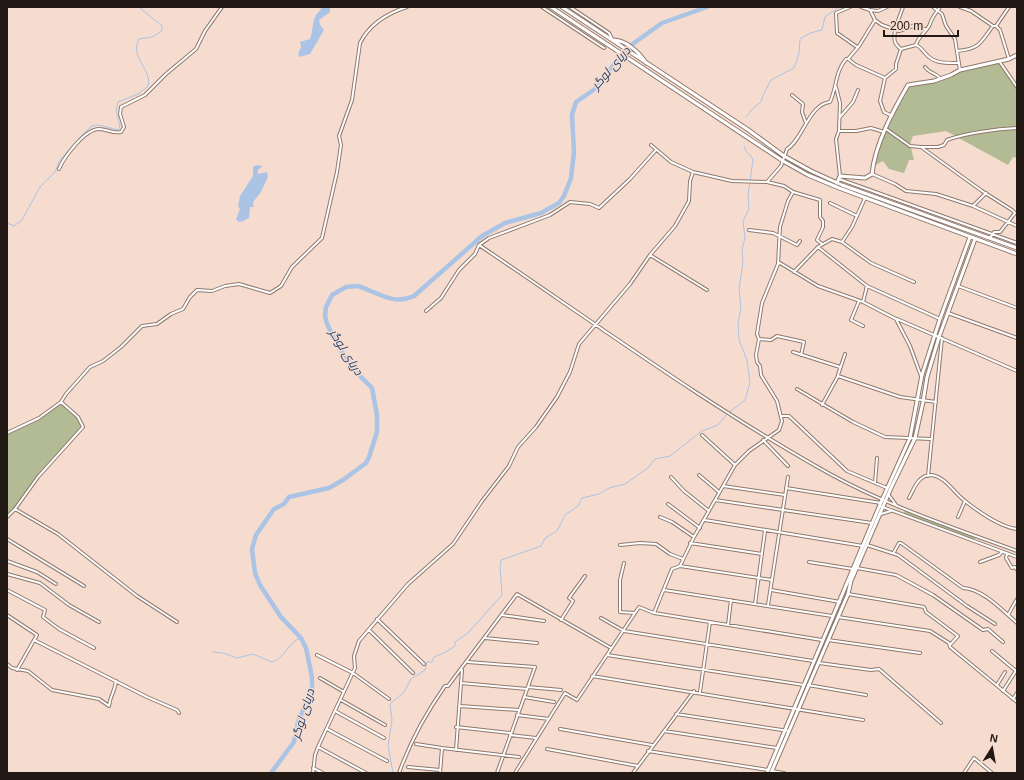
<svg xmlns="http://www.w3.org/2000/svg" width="1024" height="780" viewBox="0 0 1024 780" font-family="Helvetica,Cairo,sans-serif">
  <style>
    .green { fill: #b3bb94 }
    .water { fill: #abc3e5 }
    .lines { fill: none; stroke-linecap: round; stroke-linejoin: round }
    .stream { stroke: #abc3e5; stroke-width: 1 }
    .river { stroke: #abc3e5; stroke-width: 4.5 }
    .street-casing { stroke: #8f786c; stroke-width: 4 }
    .secondary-casing { stroke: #8f786c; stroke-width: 5 }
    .street { stroke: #fff; stroke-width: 2 }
    .secondary { stroke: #fff; stroke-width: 3 }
    .labels { text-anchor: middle; stroke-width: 3; stroke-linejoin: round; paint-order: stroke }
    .water-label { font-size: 12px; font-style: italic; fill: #203f6b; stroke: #f6dccf }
  </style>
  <rect width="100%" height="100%" fill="#f6dccf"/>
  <path class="green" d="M999 61 1017 87V158L1013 157 1008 165 946 131 913 136 910 144 914 160H909L904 173 889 169 883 161 872 167 886 129 908 85 934 81 960 70Z
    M61 403 78 417 83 427 38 477 15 509 7 517V433L39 418Z
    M905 510 976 537 974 540 904 513Z"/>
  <path class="water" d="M322 7H330V12L319 20 320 25 324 30 310 54 300 57 298 54 301 47 300 42 310 39C313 32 312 22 316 15 318 12 320 11 322 7Z
    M256 165 263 166 258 170V174L267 172 268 177 261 192 253 202 254 207H250L249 218C244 220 240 225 236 219L240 209 238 206 240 196 253 176V167Z"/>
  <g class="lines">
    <path class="stream" d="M746 117 753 108 761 102 764 93 771 80 794 68 799 54 800 39 810 33 822 30 825 17 839 7
      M7 223 14 226 22 220 40 187 55 172 60 160 85 132 92 126 99 125 118 130 120 126 116 111 118 102 138 94 148 86C153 70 129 58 139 39L152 37 162 31V26L139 7
      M213 652 223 653 237 658 253 654 272 662C285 659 288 641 301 638
      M393 773 388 746 392 720 390 704 404 692 411 679 425 670 427 662H432L434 657 444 653 455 646V642L468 633 502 595 500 567 501 560 541 546 545 538 557 531 565 515 578 506 582 498 599 494 609 488 625 484 648 468 655 459 670 456 702 431 718 425 727 414 745 400 750 383 747 360 739 340 738 323 741 308 739 289 743 262 742 250 745 238 743 221 749 209 748 196 753 160C751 154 745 153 744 146"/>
    <path class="river" d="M271 773 294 742 298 722 312 690V677L306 648 301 638 281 617 260 585 255 573 252 549 256 535 274 509 284 504 289 497 329 488 343 480 366 463 369 457 377 432V415L372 388 360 376 339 348 327 324 325 316 326 307 332 295 346 287 358 286C377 292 393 306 414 296L482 236 505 223 541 213 559 203 564 196 571 178 574 152 572 115 576 102 595 89 625 50 634 43 662 23 707 7"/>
    <g class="street-casing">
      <path id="street" d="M542 7 604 48
        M570 7 609 33 612 39
        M850 7 836 13 837 33 857 47
        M861 7 870 10 875 20 882 25 899 31 913 26 925 29
        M933 7 942 14 946 26 955 39 960 70
        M960 7 971 11 993 26H996
        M870 10 878 11 887 7
        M895 29 903 7
        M916 45C918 36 927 32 930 24 932 17 936 13 940 7
        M901 49 916 45C921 47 921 49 925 53 934 64 945 63 958 63
        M957 51C980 49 980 43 993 26
        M848 59 859 46 875 20
        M1009 59 1000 30 996 26 1009 7
        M999 61 1017 87
        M925 67C929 73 936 73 940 78
        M836 87 840 103 839 131 836 139 840 176
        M792 95 803 104 802 112 806 123
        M890 115 884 112 880 101 885 78 896 69V64L901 49C893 43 894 39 895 30
        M840 117 853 102 858 90
        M886 129 910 146 921 147 982 191 1012 210 1015 213 1000 232H994L990 238
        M839 131H856L871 128 884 132
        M651 145 671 162 693 172 732 181 767 182 784 186 793 192 820 200V217L823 221V227L817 240 822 244
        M921 147H938L944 145 947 140C966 133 997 129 1017 128
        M59 169C64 157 85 129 99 129 107 129 113 134 121 132L124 127 120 114 121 107 145 95 166 74 196 49 205 31 222 7
        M872 174 895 184 906 191 936 194 973 206 1017 226
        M839 179 1017 243
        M767 182 781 166 787 149C802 141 809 104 830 102 837 87 835 72 846 59H848L856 65 885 78
        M830 203 857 216
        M973 206 986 193
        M749 230 773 233 797 245 800 241
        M842 242 852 227 865 198
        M479 245C595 323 708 406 830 474 888 506 954 528 1017 551
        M818 247 867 286 940 319
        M650 255 707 290
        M778 264 780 263 818 286 863 302 896 319 910 346 921 376
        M794 272 818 247 832 239 842 242 871 263 914 282
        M958 286 1017 308
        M859 301 851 320 863 326
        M863 302 867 286
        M426 311 441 298 459 270 475 254 479 245 489 238 550 215 570 202 590 204 599 208 630 179 656 150
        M948 313 1017 338
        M897 319 1017 371
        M759 339 771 340 777 336 804 342 801 355
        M793 352 840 367
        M838 375 845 354
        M797 389 853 422 885 437 931 439
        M822 405 838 376 900 397 936 402
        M781 416H789L847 471 887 488
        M7 433 39 418 61 402 66 394 90 367 103 361 121 347 142 326 157 324 171 314 183 309 190 297 197 290 212 291 225 286 239 284 270 293 281 286 292 267 322 238 337 172 341 145 339 136 352 100 360 43C370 23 388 13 407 7
        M702 435 735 465
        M763 440 788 466
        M699 475 719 492
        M928 476 942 338
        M671 477 684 491 709 511
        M875 483 877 458
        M723 486 785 495
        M786 488 881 503
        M888 494 896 505
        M909 498C914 489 918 475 931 475 945 476 955 494 965 501 979 512 1000 527 1017 529
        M715 500 872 523
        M668 504 700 528
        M880 506 1017 557
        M15 509 58 534 137 596 177 622
        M881 514 891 511
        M7 517 15 509 38 477 83 427 78 417 61 402
        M660 517 672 522 694 537
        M958 517 965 501
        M705 520 863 546
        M7 539 84 586
        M690 543 762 554
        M620 545 640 543 656 544 670 554 683 559
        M867 545 898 555 967 606 995 624
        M894 552 899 543H901L963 588C983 589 1002 610 1017 623
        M1007 554 1006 558 1012 568 1015 567 1017 570
        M7 561 37 572 56 584
        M809 562 853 569
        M980 562 999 555 1002 552
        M624 563 620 580V612L635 613
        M680 566 772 580
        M857 568 896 575 933 595 983 630 988 629 1003 642
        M7 574 40 583 69 605 99 622
        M7 590 45 610 43 617 59 629 94 648
        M664 590 832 616
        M771 590 840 602
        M848 594 924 607 926 612 958 636 950 645
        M755 604 765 531
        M768 605 788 477
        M654 613 822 640
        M7 615 37 635 17 670
        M502 615 544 621
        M1008 615 1017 599
        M838 617 930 631 949 643 950 647 1017 702
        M601 618 624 631 813 661
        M377 619 424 664
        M561 620 573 601 569 598 585 576
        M728 625 731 600
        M369 630 413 673
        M485 638 537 643
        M34 640 147 697 177 710 179 713
        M828 640 920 653
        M992 651 1016 671
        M317 655 353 673 389 699
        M607 655 804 685
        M468 662 535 667 497 773
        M819 663 871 670 879 669 941 723
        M7 664 12 668 28 671 52 690 99 699 109 706
        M592 676 863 720
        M320 678 344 692
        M461 683 527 689
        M808 685 866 695
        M997 685 1005 672
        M528 687 561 690
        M1003 691 1017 669
        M700 692 710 622
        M524 697 554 702
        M1013 699 1017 693
        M341 700 385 725
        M109 706C110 696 115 691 116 681
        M460 706 519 710
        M335 711 384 738
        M676 714 789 731
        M517 715 549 719
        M456 727 511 733
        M327 729 387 761
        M560 729 652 745
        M664 731 777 748
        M510 735 536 738
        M416 744 442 748
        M318 747 366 773
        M547 749 638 766
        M456 750 462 670
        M648 751 768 770
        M408 767 440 770
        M313 768 323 773
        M772 771 784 773
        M313 773 315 755 318 747 355 668 354 656 359 641 408 584 453 544 482 501 509 466 518 447 536 427 557 397 570 372 579 344 630 284 650 255 675 226 689 201 690 181 693 172
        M399 773C410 742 426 713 445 686H448L517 594 611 648
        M440 773 442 748 519 757
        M515 773 565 693 577 700 639 607 654 613 672 569 680 566 694 537 735 465 749 451 779 430 782 421 777 401 761 375 760 366 757 362 756 355 759 339 757 334 762 303 778 264 780 227 788 201 793 192
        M633 773 694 691
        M964 773 974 758 992 773"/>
    </g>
    <g class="secondary-casing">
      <path id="secondary" d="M551 7 783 161 808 175 839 188 1017 254
        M562 7 747 129 784 156 811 171 842 185 1017 248
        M613 40C626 40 639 52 646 63
        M837 183 840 176 865 178 872 174C875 144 893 111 908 85L934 81 951 75 960 70 1009 59 1017 55
        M767 773 882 500 910 438 922 375 940 319 970 237
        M771 773 848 594 851 581 891 488 915 438 923 402 927 377 939 337 975 239"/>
    </g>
    <use href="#street" class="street"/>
    <use href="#secondary" class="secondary"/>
  </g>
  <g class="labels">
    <g class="water-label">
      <text transform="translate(611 68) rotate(-49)" y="4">دریای لوگر</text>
      <text transform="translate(346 352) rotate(58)" y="4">دریای لوگر</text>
      <text transform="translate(303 714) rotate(-73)" y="4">دریای لوگر</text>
    </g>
  </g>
  <rect width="1024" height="780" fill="none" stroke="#221915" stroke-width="16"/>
  <g transform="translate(992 748) rotate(11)" stroke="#f6dccf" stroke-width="3" paint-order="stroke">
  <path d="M0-3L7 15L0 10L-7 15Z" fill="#221915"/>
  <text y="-6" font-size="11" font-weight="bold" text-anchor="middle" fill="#221915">N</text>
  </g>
  <path d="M884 30v6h74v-6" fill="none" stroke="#221915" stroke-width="2"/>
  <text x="890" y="30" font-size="12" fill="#221915" stroke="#f6dccf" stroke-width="3" paint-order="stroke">200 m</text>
</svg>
